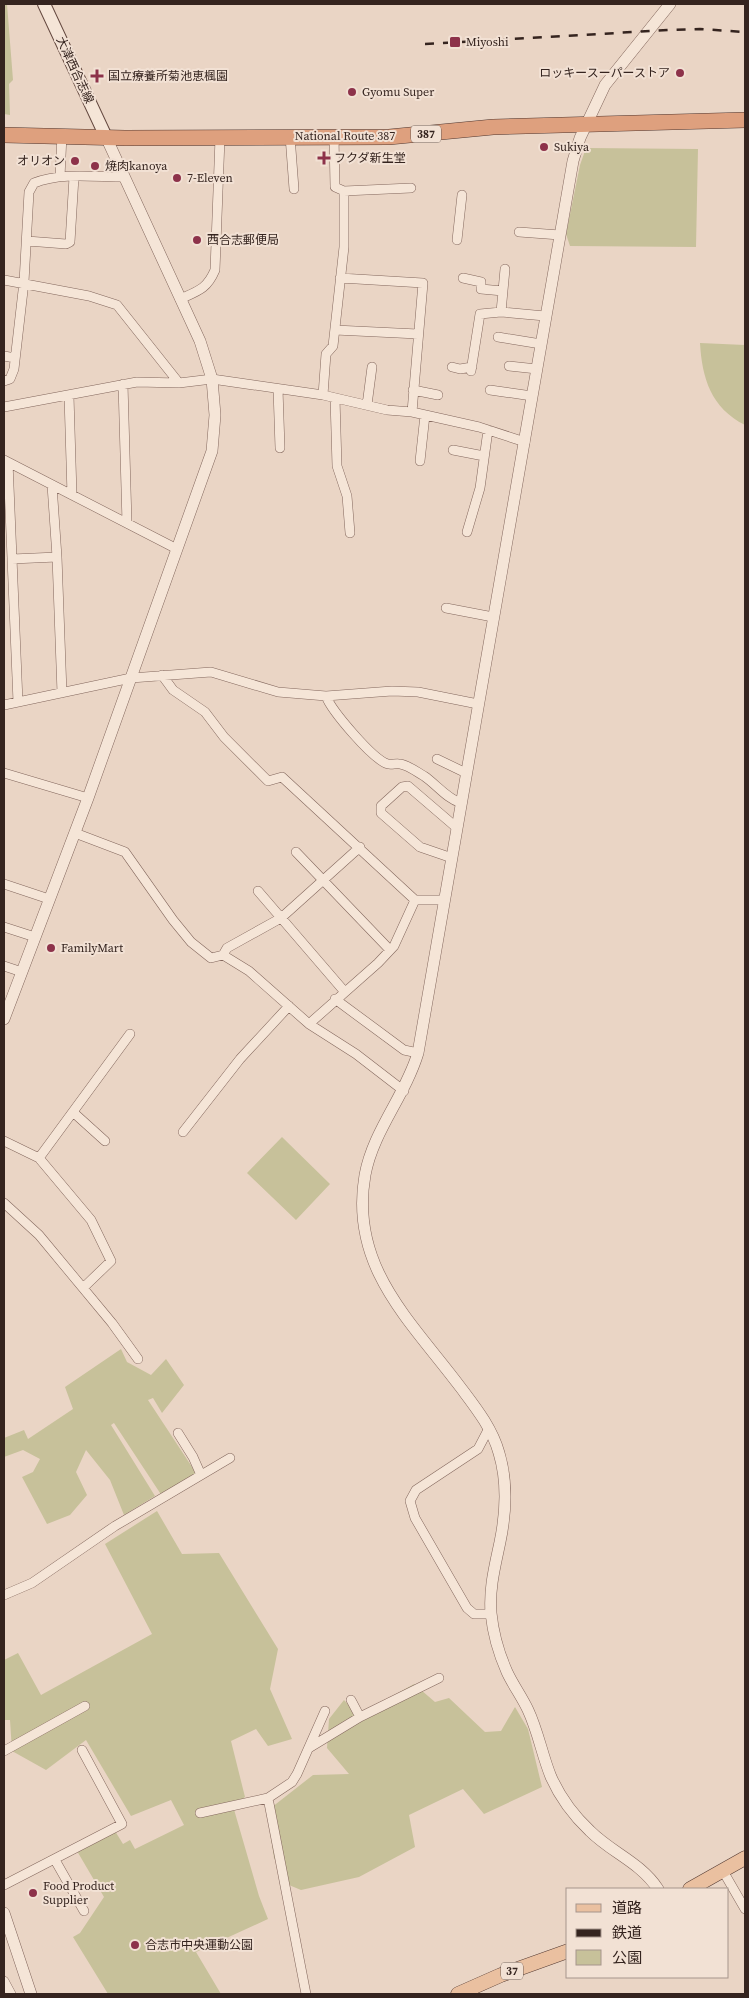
<svg xmlns="http://www.w3.org/2000/svg" width="749" height="1998" viewBox="0 0 749 1998" font-family="'Source Serif 4','Noto Sans JP',serif">
  <style>
    .green { fill: #c7c19a }
    .lines { fill: none; stroke-linecap: round; stroke-linejoin: round }
    .minor-casing { stroke: #83675d; stroke-width: 10 }
    .tertiary-casing { stroke: #83675d; stroke-width: 12 }
    .secondary-casing { stroke: #654940; stroke-width: 14 }
    .primary-casing { stroke: #513730; stroke-width: 15 }
    .trunk-casing { stroke: #513730; stroke-width: 16 }
    .minor { stroke: #f5e5d7; stroke-width: 9 }
    .tertiary { stroke: #f5e5d7; stroke-width: 11 }
    .secondary { stroke: #f5e5d7; stroke-width: 12 }
    .primary { stroke: #eac0a0; stroke-width: 14 }
    .trunk { stroke: #dea07e; stroke-width: 15 }
    .rail { stroke: #35241f; stroke-width: 2.5; stroke-dasharray: 9 9; stroke-linecap: butt }
    .poi-dot { fill: #8d324a; stroke: #f2e1d4; stroke-width: 2 }
    .labels { text-anchor: middle; stroke-width: 4; stroke-linejoin: round; paint-order: stroke }
    .shield { fill: #f2e1d4; stroke: #6e5d55; stroke-width: 1 }
    .shield-label { font-size: 11px; font-weight: bold; fill: #35241f }
    .poi-label { font-size: 12px; fill: #35241f; stroke: #f2e1d4; text-anchor: start }
    .street-label { font-size: 12px; fill: #35241f; stroke: #f2e1d4 }
  </style>
  <rect width="100%" height="100%" fill="#ead5c5"/>
  <path class="green" d="M4 4H7L13 80 9 84 10 115 4 114Z
    M586 148 698 149 696 247 570 246 566 234 580 165Z
    M700 343 745 345V425C711 408 702 378 700 343Z
    M282 1137 330 1184 296 1220 247 1173Z
    M121 1349 127 1362 151 1375 166 1359 184 1385 162 1413 153 1398 148 1400 196 1473 162 1496 114 1423 111 1425 155 1496 124 1515 110 1480 86 1450 76 1472 87 1495 70 1515 47 1524 22 1477 33 1472 40 1459 23 1450 4 1457V1438L24 1430 28 1439 73 1409 65 1387Z
    M157 1511 182 1554 219 1553 278 1649 270 1689 292 1739 268 1746 256 1729 231 1741 245 1797 233 1806 259 1896 268 1919 196 1952 221 1994H108L73 1937 80 1933 104 1897 77 1851 115 1831 123 1844 130 1840 135 1849 184 1825 171 1800 131 1816 86 1740 46 1770 12 1751 10 1720H4V1660L18 1653 41 1695 152 1634 105 1544Z
    M414 1684 435 1702 449 1698 485 1732 501 1731 515 1707 528 1729 542 1787 484 1814 463 1789 409 1815 415 1847 359 1877 301 1890 289 1885 274 1858 267 1811 313 1775 349 1774 327 1748 329 1719 344 1700 360 1717 371 1716 389 1698Z"/>
  <g class="lines">
    <g class="minor-casing">
      <path id="minor" d="M290 136 294 189
        M60 177 62 135
        M344 191 411 188
        M519 232 560 235
        M457 240 462 195
        M27 241 66 244 70 242 74 177
        M340 278 423 283 412 412
        M463 278 481 282V289L503 291
        M4 280 89 296 117 305 179 383
        M180 299C198 291 207 289 215 270L220 138
        M501 312 505 269
        M335 330 418 334
        M498 337 541 344
        M4 356 15 358
        M509 366 537 369
        M452 367 460 369 472 367
        M471 371 480 314 501 312 545 316
        M4 381 10 379 14 369 24 282 29 192 34 183C61 172 95 177 124 177
        M123 384 127 523
        M278 389 280 448
        M413 390 438 395
        M490 390 532 396
        M323 395 326 354 333 346 344 247V191L335 187 334 136
        M69 396 72 495
        M335 398 337 466 347 496 350 533
        M367 405 372 367
        M4 407 137 382 179 383 212 379 323 395 387 410 412 412 479 427 525 442
        M453 450 484 456
        M4 460 177 549
        M420 461 425 415
        M8 462 18 702
        M52 485 57 557 62 693
        M467 532 480 488 488 430
        M12 559 57 557
        M446 608 493 617
        M162 675 173 690 205 712 224 737 268 781 282 777 415 900H445
        M326 696C331 710 373 760 388 764 392 765 396 763 400 764 408 765 417 772 424 776 436 784 447 799 461 803
        M4 705 131 678 211 672 278 692 326 696 392 691 418 692 478 704
        M437 759 466 773
        M4 773 88 798
        M75 833 125 852 173 920 191 942 211 958 223 955 249 971 309 1024 356 1054 404 1091
        M296 852 390 950
        M452 858 420 847 381 813V806L402 787 408 786 457 828
        M4 884 49 899
        M258 891 344 991
        M4 927 35 937
        M223 955 227 948 281 918 360 847
        M4 966 22 972
        M335 999 404 1050 418 1053
        M309 1024 378 963 394 946 415 900
        M74 1113 105 1141
        M183 1132 240 1059 289 1006
        M4 1141 39 1158 91 1220 111 1261 83 1288
        M39 1158 130 1034
        M4 1203 39 1235 112 1323 138 1359
        M489 1428 478 1449 416 1490 410 1501 415 1518 467 1608 474 1614H491
        M178 1433 193 1457 201 1475
        M4 1595 32 1583 115 1526 230 1458
        M351 1700 360 1717
        M309 1748 360 1717 439 1678
        M4 1751 85 1706
        M200 1813 268 1798
        M55 1860 84 1911
        M723 1871 745 1909
        M4 1885 122 1824 82 1750
        M4 1981 11 1994
        M306 1994 268 1798 292 1782 297 1774 325 1711"/>
    </g>
    <g class="tertiary-casing">
      <path id="tertiary" d="M4 1019 88 798 212 451 215 415 212 379 200 341 106 137
        M658 1889C640 1862 612 1853 590 1831 574 1816 560 1797 551 1777 542 1755 538 1731 528 1710 522 1697 513 1685 507 1672 499 1654 493 1633 491 1613 489 1588 495 1566 500 1542 506 1513 508 1483 499 1453 492 1428 476 1408 461 1388 411 1321 349 1267 365 1175 373 1131 405 1096 418 1053L573 161 580 138 605 85 670 4
        M4 1913 31 1994"/>
    </g>
    <g class="secondary-casing">
      <path id="secondary" d="M44 4 106 137"/>
    </g>
    <g class="primary-casing">
      <path id="primary" d="M690 1889 745 1858
        M458 1994 501 1975 568 1951"/>
    </g>
    <g class="trunk-casing">
      <path id="trunk" d="M4 135 125 138 389 137 493 127 745 120"/>
    </g>
    <use href="#minor" class="minor"/>
    <use href="#tertiary" class="tertiary"/>
    <use href="#secondary" class="secondary"/>
    <use href="#primary" class="primary"/>
    <use href="#trunk" class="trunk"/>
    <path class="rail" d="M425 44 668 30 700 29 745 32"/>
  </g>
  <g class="poi-dot">
    <rect x="449" y="36" width="12" height="12" rx="2.5"/>
    <circle cx="680" cy="73" r="5"/>
    <path d="M94.5 68.5h5v5h5v5h-5v5h-5v-5h-5v-5h5z"/>
    <circle cx="352" cy="92" r="5"/>
    <circle cx="544" cy="147" r="5"/>
    <path d="M321.5 150.5h5v5h5v5h-5v5h-5v-5h-5v-5h5z"/>
    <circle cx="75" cy="161" r="5"/>
    <circle cx="95" cy="166" r="5"/>
    <circle cx="177" cy="178" r="5"/>
    <circle cx="197" cy="240" r="5"/>
    <circle cx="51" cy="948" r="5"/>
    <circle cx="33" cy="1893" r="5"/>
    <circle cx="135" cy="1945" r="5"/>
  </g>
  <g class="labels">
    <g class="shield">
      <rect x="411" y="125.5" width="30" height="17" rx="4"/>
      <rect x="501" y="1962.5" width="22" height="17" rx="4"/>
    </g>
    <g class="shield-label">
      <text x="426" y="138">387</text>
      <text x="512" y="1975">37</text>
    </g>
    <g class="poi-label">
      <text x="466" y="46">Miyoshi</text>
      <text x="670" y="77" text-anchor="end">ロッキースーパーストア</text>
      <text x="108" y="80">国立療養所菊池恵楓園</text>
      <text x="362" y="96">Gyomu Super</text>
      <text x="554" y="151">Sukiya</text>
      <text x="334" y="162">フクダ新生堂</text>
      <text x="65" y="165" text-anchor="end">オリオン</text>
      <text x="105" y="170">焼肉kanoya</text>
      <text x="187" y="182">7-Eleven</text>
      <text x="207" y="244">西合志郵便局</text>
      <text x="61" y="952">FamilyMart</text>
      <text x="43" y="1890">Food Product<tspan x="43" dy="14">Supplier</tspan></text>
      <text x="145" y="1949">合志市中央運動公園</text>
    </g>
    <g class="street-label">
      <text transform="translate(75 70) rotate(65)" y="4">大津西合志線</text>
      <text x="345" y="140">National Route 387</text>
    </g>
  </g>
  <rect width="749" height="1998" fill="none" stroke="#35241f" stroke-width="10"/>
  <rect x="566" y="1888" width="162" height="90" fill="#f2e1d4" stroke="#a6958c"/>
  <rect x="576" y="1904" width="25" height="8" fill="#eac0a0" stroke="#a6958c"/>
  <text x="612" y="1913" font-size="15" fill="#35241f">道路</text>
  <rect x="576" y="1929" width="25" height="8" fill="#35241f" stroke="#a6958c"/>
  <text x="612" y="1938" font-size="15" fill="#35241f">鉄道</text>
  <rect x="576" y="1950" width="25" height="15" fill="#c7c19a" stroke="#a6958c"/>
  <text x="612" y="1963" font-size="15" fill="#35241f">公園</text>
</svg>
